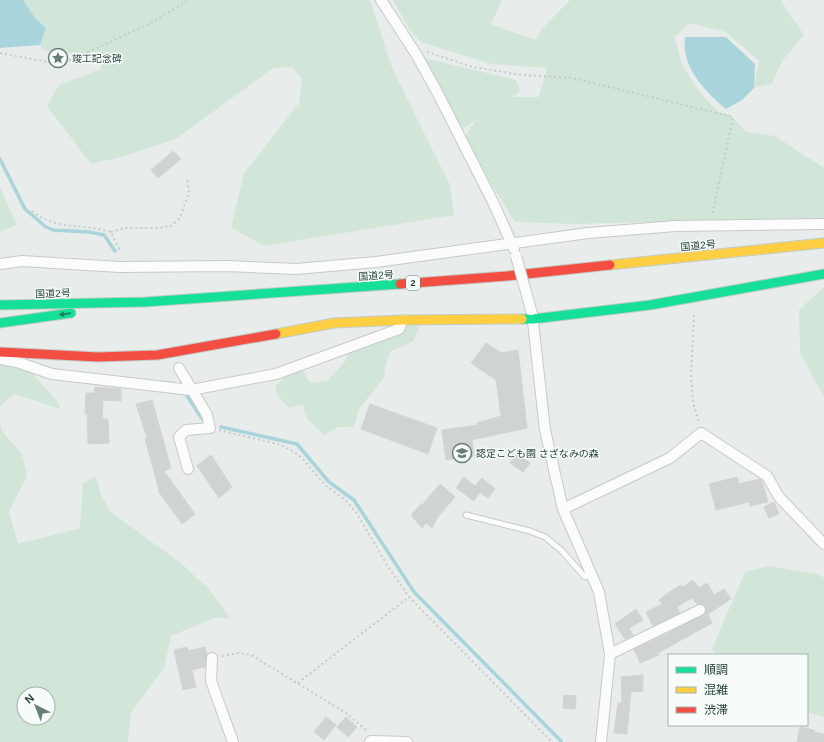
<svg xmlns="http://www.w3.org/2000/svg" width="824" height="742" viewBox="0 0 824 742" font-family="Arial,'Noto Sans JP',sans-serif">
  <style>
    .green { fill: #d1e6d8; fill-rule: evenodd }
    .water { fill: #a9d4db }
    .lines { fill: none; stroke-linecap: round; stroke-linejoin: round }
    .stream { stroke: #a9d4db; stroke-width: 3.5 }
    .building { fill: #cfd4d2; stroke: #d1d6d4 }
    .lane-casing { stroke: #c5cac8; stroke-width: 7 }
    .street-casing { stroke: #c5cac8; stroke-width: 12 }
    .fast-casing { stroke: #c3cbc8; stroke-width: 11 }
    .slow-casing { stroke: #c3cbc8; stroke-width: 11 }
    .jam-casing { stroke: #c3cbc8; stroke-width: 11 }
    .path { stroke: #c3ccca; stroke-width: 2; stroke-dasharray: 2 3; stroke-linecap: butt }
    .lane { stroke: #fcfcfc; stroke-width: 5 }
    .street { stroke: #fcfcfc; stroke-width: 10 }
    .fast { stroke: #16e098; stroke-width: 9 }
    .slow { stroke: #ffcf43; stroke-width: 9 }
    .jam { stroke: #f24e42; stroke-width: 9 }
    .street-bridge-casing { stroke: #c5cac8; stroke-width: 12; stroke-linecap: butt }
    .street-bridge { stroke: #fcfcfc; stroke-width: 10 }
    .oneway { fill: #1e8160 }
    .labels { text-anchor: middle; stroke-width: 3; stroke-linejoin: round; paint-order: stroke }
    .shield { fill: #f7fbf9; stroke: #637a73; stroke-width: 1 }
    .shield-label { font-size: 9px; font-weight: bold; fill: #24423a }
    .poi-label { font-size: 10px; fill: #24423a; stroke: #f7fbf9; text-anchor: start }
    .street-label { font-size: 10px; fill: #24423a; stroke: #f7fbf9 }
  </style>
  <rect width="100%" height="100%" fill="#e8edeb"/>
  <path class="green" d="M23 0H370L392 68 450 185 454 215 265 246 231 228 244 173 299 103 302 79 292 67 273 68 176 139 124 156 91 164 47 106 59 85 101 69 102 56 44 51 40 45 46 28 35 18Z
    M393 0H502L491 24 535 40 542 29 570 0H782L781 1 804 35 782 61 772 84 754 88 759 61 726 32 689 23 675 37 681 62 698 90 717 111 730 115 746 132 775 136 824 168V218L572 224 515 222 463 139 476 120 462 129 425 64 424 58 516 80 520 91 513 97H539L547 68 491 64 421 42 408 27Z
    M0 188 17 225 0 232Z
    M824 287V397L800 353 799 310Z
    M420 324 414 341 391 351 386 363 384 377 359 409 354 427H339L324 435 306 418 303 405 289 408 278 396 275 386 293 370 305 372 309 383 327 381 344 363 351 350 406 326Z
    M0 363 31 372 57 401 61 409 14 394 0 406Z
    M0 423 2 431 22 454 27 476 9 511 18 544 80 528 83 483 96 476 101 495 111 512 182 564 210 590 230 618H214L171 636 164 668 131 713 128 742H0ZM24 694H48V718H24Z
    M768 566 818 574 824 578V717L807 712V655H717L712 649 745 572Z"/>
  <path class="water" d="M0 0H23L35 18 46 28 40 45 0 48Z
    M685 37H726L755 64 754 88 742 100 726 109C709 95 687 73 685 50 684 46 685 41 685 37Z"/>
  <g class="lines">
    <path class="stream" d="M0 159 25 209 46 227 53 230 89 232 104 235 115 251
      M187 396 203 420
      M221 427 297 444 329 482 354 500 414 592 561 741"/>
  </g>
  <path class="building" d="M173 151 181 159 158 178 151 170Z
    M486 343 502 353 518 350 527 428 472 440 474 456 446 460 442 430 478 425 477 423 501 416 496 380 471 363Z
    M95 387 121 389V401L103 400 102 419H108L109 443 88 444 87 414H85L86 393H94Z
    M152 400 171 468 164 471 195 514 182 524 158 491 159 490 145 439 147 438 136 404Z
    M370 404 437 428 428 454 361 429Z
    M517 453 530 463 523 472 510 463Z
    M211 455 232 487 219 498 197 466Z
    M464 477 475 486 482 478 495 489 488 498 480 492 474 501 456 488Z
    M737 477 739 484 760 479 762 481 768 502 750 506 749 502 716 510 709 484Z
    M440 484 455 497 437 518 432 528 426 523 422 528 411 515 421 504 422 505Z
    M774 502 779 514 769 518 764 507Z
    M693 580 699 588 707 583 714 595 724 589 731 599 708 614 712 623 658 653 659 655 640 663 634 649 659 638 706 613V607L701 604H697L692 598 677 607 680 613 653 626 646 612 662 604 659 600 671 591 681 585 683 587Z
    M636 609 643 620 629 628 633 635 625 639 615 624Z
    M187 647 188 651 205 647 207 654 205 667 192 670 196 687 183 690 174 650Z
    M643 675V691L631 692 627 734 614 733 618 703H622L621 677Z
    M564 695 576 696 575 709 563 708Z
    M326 717 336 725 324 740 314 732Z
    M346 717 357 727 348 737 337 727Z
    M800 727 814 730V732L824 734V742H797Z"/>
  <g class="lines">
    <g class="lane-casing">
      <path id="lane" d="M466 515 530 531 545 537 561 550 585 577 591 575"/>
    </g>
    <g class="street-casing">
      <path id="street" d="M381 0 416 54 436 90 493 202 514 249
        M0 264 22 261 120 267 227 266 296 269 376 262 588 233 676 226 824 224
        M532 313 545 430 563 509 599 592 610 654 601 742
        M0 359 17 362 52 374 191 390 276 374 399 329 403 320
        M179 368 207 415 210 428 186 430 179 437 188 469
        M563 509 670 458 701 433 767 476 779 497 824 544
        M610 654 700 610
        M212 658 211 681 233 742
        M370 742 371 741 407 742"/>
    </g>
    <g class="fast-casing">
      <path id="fast" d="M0 305 145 302 400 284
        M522 319H533L650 305 824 274
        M0 323 71 313"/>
    </g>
    <g class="slow-casing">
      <path id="slow" d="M610 265 824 243
        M276 334 334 323 403 320 522 319"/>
    </g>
    <g class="jam-casing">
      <path id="jam" d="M400 284 507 276 610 265
        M0 352 98 357 157 355 276 334"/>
    </g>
    <path class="path" d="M427 52 473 67 522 75 572 78 733 117 712 216
      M0 53 48 62 71 60 151 23 189 0
      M32 211C56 231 83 223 111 232L120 251
      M111 232 125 228H156L171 226 180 218 189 192 187 178
      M694 315 691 375 693 402 699 423
      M219 430 278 444 291 450 302 458 325 485 345 500 356 512 387 565 409 597 550 740V742
      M222 656 238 653 251 655 346 713 367 731
      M298 683 303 679 409 597"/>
    <use href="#lane" class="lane"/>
    <use href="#street" class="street"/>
    <use href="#fast" class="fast"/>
    <use href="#slow" class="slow"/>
    <use href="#jam" class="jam"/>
    <g class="street-bridge-casing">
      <path id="street-bridge" d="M516 256 531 310"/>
    </g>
    <use href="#street-bridge" class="street-bridge"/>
  </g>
  <defs><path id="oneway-solid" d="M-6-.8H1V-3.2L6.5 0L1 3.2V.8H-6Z"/></defs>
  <use class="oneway" href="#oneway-solid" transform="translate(65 314) rotate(172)"/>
  <defs>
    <g id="sight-ring" transform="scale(1)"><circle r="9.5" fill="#f7fbf9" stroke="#697e78" stroke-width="1.5"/><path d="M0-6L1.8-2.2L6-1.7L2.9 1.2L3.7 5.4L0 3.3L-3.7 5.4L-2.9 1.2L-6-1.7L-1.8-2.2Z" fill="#697e78"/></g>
    <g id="school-ring" transform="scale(1)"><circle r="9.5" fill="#f7fbf9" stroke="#697e78" stroke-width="1.5"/><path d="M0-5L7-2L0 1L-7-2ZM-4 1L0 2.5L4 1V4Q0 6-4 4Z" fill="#697e78"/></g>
  </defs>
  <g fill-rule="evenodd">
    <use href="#sight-ring" x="58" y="58"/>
    <use href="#school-ring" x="462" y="453"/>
  </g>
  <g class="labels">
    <rect class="shield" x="406" y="276" width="14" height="14" rx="3"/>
    <g class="shield-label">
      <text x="413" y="286">2</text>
    </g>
    <g class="poi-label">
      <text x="72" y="62">竣工記念碑</text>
      <text x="476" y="457">認定こども園 さざなみの森</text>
    </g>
    <g class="street-label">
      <text transform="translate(698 245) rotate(-6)" y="4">国道2号</text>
      <text transform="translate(376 275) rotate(-4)" y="4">国道2号</text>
      <text transform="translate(53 293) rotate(-2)" y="4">国道2号</text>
    </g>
  </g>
  <rect x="668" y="654" width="140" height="72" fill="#f7fbf9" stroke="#a3b1ad"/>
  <rect x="676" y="667" width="20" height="6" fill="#16e098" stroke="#a3b1ad"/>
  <text x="704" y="674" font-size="12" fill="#24423a">順調</text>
  <rect x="676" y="687" width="20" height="6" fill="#ffcf43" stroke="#a3b1ad"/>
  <text x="704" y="694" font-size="12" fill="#24423a">混雑</text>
  <rect x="676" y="707" width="20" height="6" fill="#f24e42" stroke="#a3b1ad"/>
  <text x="704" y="714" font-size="12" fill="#24423a">渋滞</text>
  <g transform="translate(36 706) rotate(318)"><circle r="19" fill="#f7fbf9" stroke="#a3b1ad"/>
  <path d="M0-3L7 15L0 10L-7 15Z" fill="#697e78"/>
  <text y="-6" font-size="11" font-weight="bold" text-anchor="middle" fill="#24423a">N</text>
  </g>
</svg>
